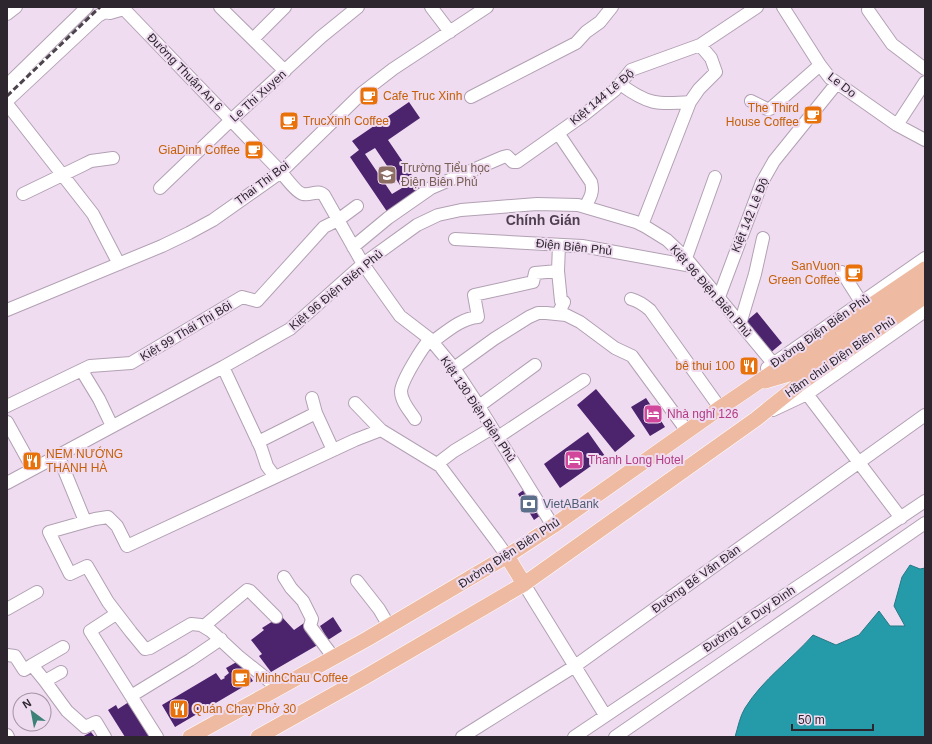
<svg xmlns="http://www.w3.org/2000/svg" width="932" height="744" viewBox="0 0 932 744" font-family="Helvetica,sans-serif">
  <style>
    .water { fill: #259baa; stroke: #277885 }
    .building { fill: #4c236d; fill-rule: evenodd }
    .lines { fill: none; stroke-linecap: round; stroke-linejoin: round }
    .minor-casing { stroke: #b2a0b3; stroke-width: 14 }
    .major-casing { stroke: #fff; stroke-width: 16 }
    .minor { stroke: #fff; stroke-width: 12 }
    .major { stroke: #eebba2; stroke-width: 15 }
    .rail { stroke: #4c434d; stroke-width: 3; stroke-dasharray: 6 3; stroke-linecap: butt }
    .labels { text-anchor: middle; stroke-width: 4; stroke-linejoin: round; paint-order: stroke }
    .street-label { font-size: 12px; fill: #2d262e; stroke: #f0dcf1 }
    .food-label { font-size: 12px; fill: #c56008; stroke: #f0dcf1; text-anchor: start }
    .education-label { font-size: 12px; fill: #785e54; stroke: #f0dcf1; text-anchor: start }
    .hotel-label { font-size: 12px; fill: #b23c85; stroke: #f0dcf1; text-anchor: start }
    .service-label { font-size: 12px; fill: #4e5e75; stroke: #f0dcf1; text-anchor: start }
    .quarter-label { font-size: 14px; font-weight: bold; fill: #4e3f4f; stroke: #f0dcf1 }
  </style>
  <rect width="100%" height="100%" fill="#f0dcf1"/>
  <path class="water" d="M910 565 920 569 925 568V737H735C738 727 740 716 745 708 763 679 791 660 813 635L836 645 859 635 879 611 890 626H905L894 606 902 577Z"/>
  <path class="building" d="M409 102 420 118 388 140 424 193 390 216 350 157 359 150 352 141ZM375 148 402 188 392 194 365 154Z
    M757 312 782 343 769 354 744 323Z
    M596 389 635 436 615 452 577 405Z
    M646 398 665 427 650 436 631 407Z
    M588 432 605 456 560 488 544 464Z
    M525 489 541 515 534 520 518 494Z
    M281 616 294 630 307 621 321 643 271 672 259 656 262 654 251 640 264 630 262 628Z
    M333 617 342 631 328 640 320 626Z
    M240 660 253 681 175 727 162 705 216 673 221 680 225 678 224 677 229 673 226 668Z
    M132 700 152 737H125L108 710 116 705 118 709Z
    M91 732 95 737H82Z"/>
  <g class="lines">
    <g class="minor-casing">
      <path id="minor" d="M122 7 281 172C285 177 297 193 303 194 311 196 317 189 324 195L363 264 400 316 430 339 454 368 473 397 553 526
        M220 7 285 71
        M431 7 450 32
        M783 7 820 65 830 78 897 125 925 140
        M868 10 892 44 925 69
        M7 14 16 7
        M253 39 285 7
        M620 84C647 104 657 105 690 102L699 89 716 72 711 58 700 45
        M7 85 87 7
        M471 97 576 43 586 32 600 22 612 7
        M7 101 98 16 105 12 110 13 124 9
        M751 101 767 109H770L820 65
        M7 104 93 214 119 264
        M897 125 925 82
        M558 133 591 182C594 192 590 198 585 207
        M160 188 231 120 321 37 358 7
        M23 194 83 165 91 161 113 158
        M642 225 690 102
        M455 239 582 246 692 266
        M353 247 388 218 431 188 503 157 507 156 513 162H517L585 114 615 90 631 70 700 45 757 7
        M686 258 715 177
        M558 271 559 245
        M842 272 861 302
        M719 297 762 182 774 161 837 83
        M631 299C639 301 644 305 650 310L720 408
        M7 310 162 246 189 233 213 220 281 172 362 93 393 69 487 7
        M740 324 755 274 763 238
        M432 342C445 333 461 318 478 317L474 295 533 282 535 273 558 271 561 301 564 302 558 314
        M223 367 261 448 267 466 275 477
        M454 368 494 339 529 317 538 313H546L566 315 580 322 615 348 632 356 687 431
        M767 368 925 258
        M82 371 99 399 112 426
        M807 394 901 518
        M312 398 316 413 333 450
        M355 403 381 430
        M7 406 90 366 131 363 242 297 257 301 324 227 338 220 357 206
        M479 406 535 365
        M773 410 807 394 925 311
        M415 419C410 411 401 402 401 391 402 380 422 348 430 339
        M7 422 33 469
        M498 437 584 380
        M258 442 316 413
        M58 455 85 521
        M437 464 454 451 492 428
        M7 483 223 367 290 329 363 264 417 225 438 215 461 210 537 204 578 205 636 222 646 227 667 240 686 258 772 362
        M284 577 291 588 303 601 312 619 310 626 334 658
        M357 581 379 609 389 626
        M524 584 605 715
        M7 609 37 592
        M116 614 90 631 157 737
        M204 626 247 590 250 591 276 617
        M7 655 15 656 24 670 32 665
        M61 672 45 681 67 711 85 727 96 722 105 737
        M45 681 32 665 63 647
        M278 688 238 656 211 631 201 625 191 624 150 648 145 649 131 632 108 602 87 566 70 574 49 532 95 519 108 517 117 526 127 546 355 440 381 430 440 466 497 542 507 556
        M131 696 190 660 221 639
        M7 735 8 737
        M462 737 575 666 925 415
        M574 737 925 501
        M615 737 925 523"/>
    </g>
    <g class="major-casing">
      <path id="major" d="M765 381 792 373 925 283
        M507 556 524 584
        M190 737 367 639 507 556 553 526 720 408 925 269
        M258 737 365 677 524 584 756 419 802 382 925 296"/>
    </g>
    <use href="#minor" class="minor"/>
    <use href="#major" class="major"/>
    <path class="rail" d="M7 96 100 7"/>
  </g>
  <defs>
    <g id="cafe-square" transform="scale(1)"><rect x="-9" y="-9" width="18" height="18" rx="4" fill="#e8710a" stroke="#f0dcf1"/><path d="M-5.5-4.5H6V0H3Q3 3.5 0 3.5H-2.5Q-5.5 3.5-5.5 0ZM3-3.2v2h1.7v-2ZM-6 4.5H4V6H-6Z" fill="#fff"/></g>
    <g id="school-square" transform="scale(1)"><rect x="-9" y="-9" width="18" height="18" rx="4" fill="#8d6e63" stroke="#f0dcf1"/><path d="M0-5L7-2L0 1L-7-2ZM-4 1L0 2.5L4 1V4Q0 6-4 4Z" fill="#fff"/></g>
    <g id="restaurant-square" transform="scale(1)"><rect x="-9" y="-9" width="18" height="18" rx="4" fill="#e8710a" stroke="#f0dcf1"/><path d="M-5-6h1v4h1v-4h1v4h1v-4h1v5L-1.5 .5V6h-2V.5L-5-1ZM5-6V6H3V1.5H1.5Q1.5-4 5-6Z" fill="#fff"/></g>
    <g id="hotel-square" transform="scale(1)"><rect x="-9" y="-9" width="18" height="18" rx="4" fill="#d1479c" stroke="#f0dcf1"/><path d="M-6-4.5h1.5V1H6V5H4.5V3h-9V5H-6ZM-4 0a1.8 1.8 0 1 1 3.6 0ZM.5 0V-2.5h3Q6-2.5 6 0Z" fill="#fff"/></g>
    <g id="bank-square" transform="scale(1)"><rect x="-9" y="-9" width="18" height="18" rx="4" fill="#5c6f8a" stroke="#f0dcf1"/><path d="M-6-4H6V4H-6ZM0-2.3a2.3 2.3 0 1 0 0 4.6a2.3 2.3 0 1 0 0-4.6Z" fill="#fff"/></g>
  </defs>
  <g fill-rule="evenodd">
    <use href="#cafe-square" x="369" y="96"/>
    <use href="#cafe-square" x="813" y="115"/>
    <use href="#cafe-square" x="289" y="121"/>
    <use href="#cafe-square" x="254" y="150"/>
    <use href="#school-square" x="387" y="175"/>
    <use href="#cafe-square" x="854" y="273"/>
    <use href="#restaurant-square" x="749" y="366"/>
    <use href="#hotel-square" x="653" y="414"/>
    <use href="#hotel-square" x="574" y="460"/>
    <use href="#restaurant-square" x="32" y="461"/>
    <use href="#bank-square" x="529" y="504"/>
    <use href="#cafe-square" x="241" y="678"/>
    <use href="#restaurant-square" x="179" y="709"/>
  </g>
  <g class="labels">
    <g class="street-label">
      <text transform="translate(185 72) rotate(46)" y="4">Đường Thuận An 6</text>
      <text transform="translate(842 85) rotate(38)" y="4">Le Do</text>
      <text transform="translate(258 96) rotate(-42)" y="4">Le Thi Xuyen</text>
      <text transform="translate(602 97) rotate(-40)" y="4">Kiệt 144 Lê Độ</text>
      <text transform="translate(262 183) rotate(-37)" y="4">Thai Thi Boi</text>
      <text transform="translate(750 215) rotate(-68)" y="4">Kiệt 142 Lê Độ</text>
      <text transform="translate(574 247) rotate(6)" y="4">Điện Biên Phủ</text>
      <text transform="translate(336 290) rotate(-40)" y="4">Kiệt 96 Điện Biên Phủ</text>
      <text transform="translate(711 291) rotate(49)" y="4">Kiệt 96 Điện Biên Phủ</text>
      <text transform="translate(186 331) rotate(-31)" y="4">Kiệt 99 Thái Thị Bôi</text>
      <text transform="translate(820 331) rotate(-35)" y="4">Đường Điện Biên Phủ</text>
      <text transform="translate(840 357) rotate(-35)" y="4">Hầm chui Điện Biên Phủ</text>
      <text transform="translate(478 409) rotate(56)" y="4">Kiệt 130 Điện Biên Phủ</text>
      <text transform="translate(509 553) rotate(-33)" y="4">Đường Điện Biên Phủ</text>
      <text transform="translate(696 579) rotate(-36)" y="4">Đường Bế Văn Đàn</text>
      <text transform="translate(749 619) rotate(-34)" y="4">Đường Lê Duy Đình</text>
    </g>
    <g class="food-label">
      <text x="383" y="100">Cafe Truc Xinh</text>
      <text x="799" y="112" text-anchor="end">The Third<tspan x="799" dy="14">House Coffee</tspan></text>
      <text x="303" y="125">TrucXinh Coffee</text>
      <text x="240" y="154" text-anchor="end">GiaDinh Coffee</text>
      <text x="840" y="270" text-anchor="end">SanVuon<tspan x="840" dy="14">Green Coffee</tspan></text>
      <text x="735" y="370" text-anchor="end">bê thui 100</text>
      <text x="46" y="458">NEM NƯỚNG<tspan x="46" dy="14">THANH HÀ</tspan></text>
      <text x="255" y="682">MinhChau Coffee</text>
      <text x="193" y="713">Quán Chay Phở 30</text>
    </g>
    <g class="education-label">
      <text x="401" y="172">Trường Tiểu học<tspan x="401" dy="14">Điện Biên Phủ</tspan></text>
    </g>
    <g class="hotel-label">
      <text x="667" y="418">Nhà nghỉ 126</text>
      <text x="588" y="464">Thanh Long Hotel</text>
    </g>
    <g class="service-label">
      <text x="543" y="508">VietABank</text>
    </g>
    <g class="quarter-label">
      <text x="543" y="225">Chính Gián</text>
    </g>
  </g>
  <rect width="932" height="744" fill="none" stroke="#2d262e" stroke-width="16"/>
  <g transform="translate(32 712) rotate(328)"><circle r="19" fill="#f0dcf1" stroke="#a293a3"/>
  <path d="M0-3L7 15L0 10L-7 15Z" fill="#3d8278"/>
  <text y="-6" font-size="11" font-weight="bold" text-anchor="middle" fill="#2d262e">N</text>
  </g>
  <path d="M792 724v6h81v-6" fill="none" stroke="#2d262e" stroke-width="2"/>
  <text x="798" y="724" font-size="12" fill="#2d262e" stroke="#f0dcf1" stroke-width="3" paint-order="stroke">50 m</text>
</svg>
